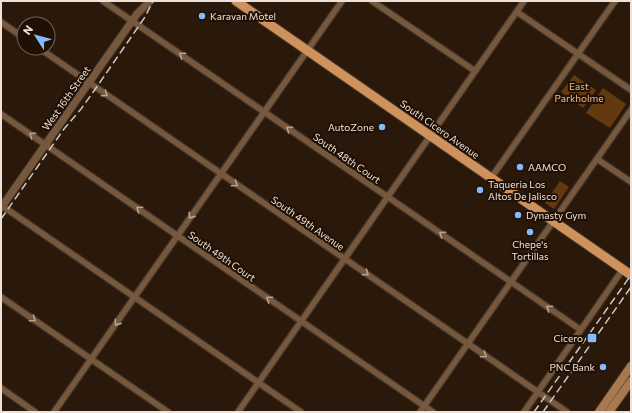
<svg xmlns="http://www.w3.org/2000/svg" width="632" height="413" viewBox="0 0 632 413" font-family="Commissioner,sans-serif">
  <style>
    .green { fill: #63390f }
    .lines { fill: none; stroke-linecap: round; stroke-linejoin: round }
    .minor-casing { stroke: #453527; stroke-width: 8 }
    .tertiary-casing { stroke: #453527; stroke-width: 9 }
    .secondary-casing { stroke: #453527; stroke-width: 10 }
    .primary-casing { stroke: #453527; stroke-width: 11 }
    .minor { stroke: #76583f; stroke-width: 5.5 }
    .tertiary { stroke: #76583f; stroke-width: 7 }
    .secondary { stroke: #a87950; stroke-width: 8 }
    .primary { stroke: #cf925c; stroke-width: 9 }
    .rail { stroke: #d4c7bd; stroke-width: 1.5; stroke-dasharray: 8 4; stroke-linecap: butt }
    .oneway { stroke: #b8a493 }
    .poi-dot { fill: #82bcfa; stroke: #201003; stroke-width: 1.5 }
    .labels { text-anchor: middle; stroke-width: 4; stroke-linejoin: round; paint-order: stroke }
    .poi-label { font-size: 10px; fill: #eee2d8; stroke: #201003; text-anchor: start }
    .park-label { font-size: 10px; fill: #f2ba8a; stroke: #201003 }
    .street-label { font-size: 10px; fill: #eee2d8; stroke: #201003 }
  </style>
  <rect width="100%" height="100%" fill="#2a190a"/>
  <path class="green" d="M574 75 596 90 583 108 561 92Z
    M603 88 626 104 610 128 586 113Z
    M560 181 569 187 554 209 545 203Z"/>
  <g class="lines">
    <g class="minor-casing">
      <path id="minor" d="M103 1 581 330
        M372 1 475 71
        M517 12 631 90
        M1 22 24 38
        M39 48 567 412
        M1 114 433 412
        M597 159 631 182
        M491 178 615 1
        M1 205 301 412
        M1 297 168 412
        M1 388 35 412
        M54 412 342 1
        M238 412 524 1
        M420 412 631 110
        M524 412 623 269"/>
    </g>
    <g class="tertiary-casing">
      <path id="tertiary" d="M1 208 137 14 150 1"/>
    </g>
    <g class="secondary-casing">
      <path id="secondary" d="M599 412 631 366
        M609 412 631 381"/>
    </g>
    <g class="primary-casing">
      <path id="primary" d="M236 1 631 275"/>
    </g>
    <use href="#minor" class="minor"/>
    <use href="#tertiary" class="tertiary"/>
    <use href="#secondary" class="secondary"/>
    <use href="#primary" class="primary"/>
    <path class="rail" d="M1 219 64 129 81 109 96 88 145 17 153 1
      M534 412 631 275
      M543 412 631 287"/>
  </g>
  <defs><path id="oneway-chevron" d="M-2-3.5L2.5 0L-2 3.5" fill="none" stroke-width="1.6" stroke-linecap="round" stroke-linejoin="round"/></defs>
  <g class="oneway">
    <use href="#oneway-chevron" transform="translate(182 55) rotate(-145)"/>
    <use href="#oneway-chevron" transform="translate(105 94) rotate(34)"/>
    <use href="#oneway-chevron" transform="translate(289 129) rotate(-145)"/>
    <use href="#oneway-chevron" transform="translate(32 135) rotate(-145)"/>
    <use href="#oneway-chevron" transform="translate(235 184) rotate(35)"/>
    <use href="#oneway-chevron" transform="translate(139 209) rotate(-145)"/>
    <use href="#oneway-chevron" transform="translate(191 216) rotate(125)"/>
    <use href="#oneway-chevron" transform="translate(442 234) rotate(-145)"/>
    <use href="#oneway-chevron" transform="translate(366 273) rotate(35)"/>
    <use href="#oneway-chevron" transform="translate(269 299) rotate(-145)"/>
    <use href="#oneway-chevron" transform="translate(549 308) rotate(-145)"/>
    <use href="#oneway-chevron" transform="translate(33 319) rotate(35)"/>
    <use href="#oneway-chevron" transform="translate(117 323) rotate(125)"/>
    <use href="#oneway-chevron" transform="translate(484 355) rotate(35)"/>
  </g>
  <g class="poi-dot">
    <circle cx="202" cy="16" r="4"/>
    <circle cx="382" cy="127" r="4"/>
    <circle cx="520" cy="167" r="4"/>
    <circle cx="480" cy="190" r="4"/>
    <circle cx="518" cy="215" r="4"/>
    <circle cx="530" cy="232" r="4"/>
    <rect x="587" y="333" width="10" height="10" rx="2"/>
    <circle cx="603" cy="367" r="4"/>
  </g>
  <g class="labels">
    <g class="poi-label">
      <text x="210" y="20">Karavan Motel</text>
      <text x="374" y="131" text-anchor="end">AutoZone</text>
      <text x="528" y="171">AAMCO</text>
      <text x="488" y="188">Taqueria Los<tspan x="488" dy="12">Altos De Jalisco</tspan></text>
      <text x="526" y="219">Dynasty Gym</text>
      <text x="530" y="248" text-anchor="middle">Chepe's<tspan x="530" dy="12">Tortillas</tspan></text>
      <text x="583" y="342" text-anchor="end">Cicero</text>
      <text x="595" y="371" text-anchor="end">PNC Bank</text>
    </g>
    <g class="park-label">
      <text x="579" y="90">East<tspan x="579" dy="12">Parkholme</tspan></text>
    </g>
    <g class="street-label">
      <text transform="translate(66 98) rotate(-55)" y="4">West 16th Street</text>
      <text transform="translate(440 129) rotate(35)" y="4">South Cicero Avenue</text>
      <text transform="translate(347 158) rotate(35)" y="4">South 48th Court</text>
      <text transform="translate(308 223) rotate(35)" y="4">South 49th Avenue</text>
      <text transform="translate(222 256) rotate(35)" y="4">South 49th Court</text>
    </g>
  </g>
  <rect width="632" height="413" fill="none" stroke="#eee2d8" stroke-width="4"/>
  <g transform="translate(36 36) rotate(306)"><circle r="19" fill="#201003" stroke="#726458"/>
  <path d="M0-3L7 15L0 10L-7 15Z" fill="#82bcfa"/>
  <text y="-6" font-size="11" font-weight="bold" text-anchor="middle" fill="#eee2d8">N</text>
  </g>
</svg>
